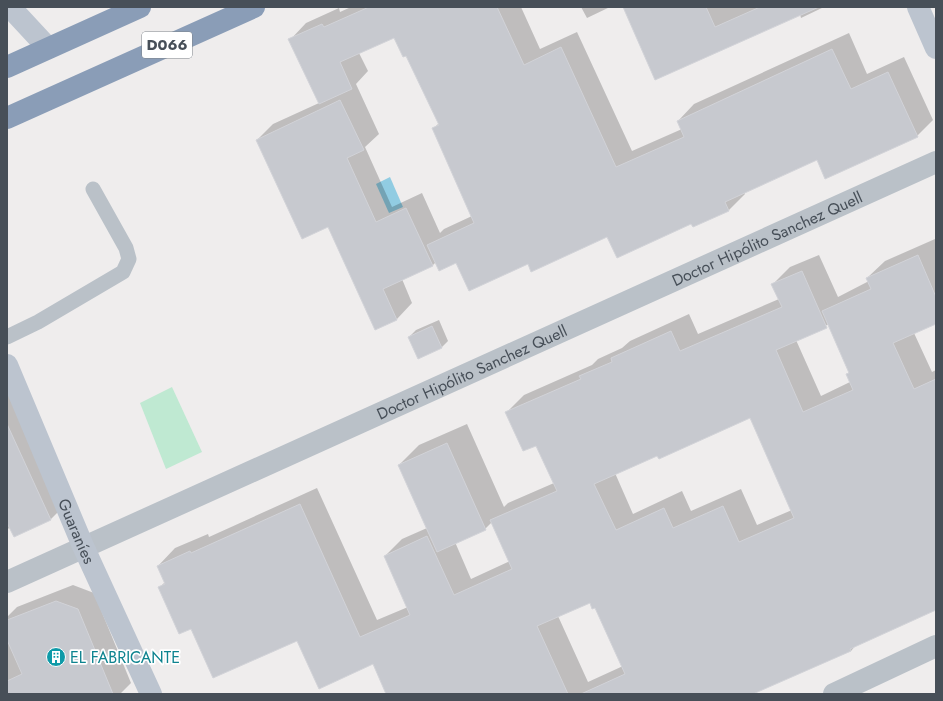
<svg xmlns="http://www.w3.org/2000/svg" width="943" height="701" viewBox="0 0 943 701" font-family="Jost,sans-serif">
  <style>
    .green { fill: #bfe9d2 }
    .water { fill: #91cce2 }
    .shadow { fill: #0003; fill-rule: evenodd }
    .building { fill: #c7c9cf; stroke: #d2d3d8; fill-rule: evenodd }
    .lines { fill: none; stroke-linecap: round; stroke-linejoin: round }
    .lane { stroke: #bac1c8; stroke-width: 15 }
    .street { stroke: #bac1c8; stroke-width: 22 }
    .secondary { stroke: #bcc4cf; stroke-width: 22 }
    .highway { stroke: #8a9db7; stroke-width: 22 }
    .labels { text-anchor: middle; stroke-width: 3.5; stroke-linejoin: round; paint-order: stroke }
    .shield { fill: #fff; stroke: #7e848a; stroke-width: 1 }
    .shield-label { font-size: 15px; font-weight: bold; fill: #474f58 }
    .street-label { font-size: 16px; fill: #474f58; stroke: #fff }
    .culture-label { font-size: 16px; fill: #0d838f; stroke: #fff; text-anchor: start }
  </style>
  <rect width="100%" height="100%" fill="#efeded"/>
  <path class="green" d="M172 387 202 452 166 469 140 403Z"/>
  <path class="water" d="M390 177 403 207 389 213 376 184Z"/>
  <path class="shadow" d="M351 7H521L540 49 577 32 632 151 682 129 678 121 694 104 849 33 867 74 904 57 933 120 917 136 817 158 744 192 745 194 729 210 693 226 692 223 608 236 528 263 436 262 432 266 402 279 412 303 397 319 375 328 328 226 257 140 273 124 319 103 290 40 306 23 339 8 340 12ZM394 37 407 54 439 123 433 129 472 216 444 229 440 233 422 193 392 207 365 147 379 134 356 84 368 71 359 53Z
    M581 7H610L587 18Z
    M624 7H824L801 18 800 14 656 79Z
    M935 239 936 323 914 333 932 372 936 370V609L857 644 851 651 751 694H392L373 663 298 639 191 627 159 588 165 582 158 566 175 548 208 534 209 537 317 488 377 620 408 607 385 556 402 539 427 528 399 465 419 445 467 424 504 507 508 503 554 483 537 444 506 413 524 395 592 365 598 359 622 348 630 341 689 314 698 334 779 299 772 285 790 267 819 255 838 297 869 281 867 278 885 261ZM829 324 850 371 847 374 850 382 821 396 796 340ZM751 416 792 510 757 525 741 489 691 511 682 491 633 514 615 473ZM492 522 510 561 471 579 455 542 485 529ZM590 602 596 606 623 666 588 682 558 616Z
    M439 320 448 341 441 348 409 337 416 330Z
    M7 373 71 499 51 519 14 536 10 528 7 529Z
    M73 585 94 593 131 683 120 694H7V617L17 607Z"/>
  <path class="building" d="M369 7H497L524 65 561 47 616 167 684 137 677 121 832 49 851 89 888 72 918 137 825 179 817 160 725 202 729 211 693 227 691 224 617 258 607 237 531 272 528 264 469 291 456 263 439 271 427 245 474 223 432 128 439 125 406 56 403 57 394 38 340 62 352 89 319 104 288 39 322 24 324 27Z
    M623 7H706L715 27 760 7H819L655 80Z
    M340 100 364 150 347 158 376 222 406 208 433 266 383 289 397 320 375 330 328 227 302 239 256 140Z
    M918 255 936 297V324L893 343 914 389 936 379V610L850 649 851 651 753 694H581L625 674 595 608 592 609 590 603 537 626 568 694H386L373 664 319 689 297 641 213 678 191 629 179 634 158 587 165 584 157 566 190 551 191 553 300 504 360 637 410 615 384 556 427 536 454 595 512 569 490 520 557 491 536 446 523 451 505 412 581 379 579 376 612 362 611 358 671 331 680 351 782 307 771 284 802 271 827 328 776 350 803 412 853 390 846 374 849 373 822 311 871 289 866 278ZM750 418 794 518 739 542 723 506 673 528 664 508 616 530 594 484 657 456 659 459Z
    M432 326 442 348 418 359 408 337Z
    M7 424 51 520 14 537 7 523Z
    M447 443 486 530 437 552 398 465Z
    M56 601 78 609 113 694H7V681L22 674 7 640V620Z"/>
  <g class="lines">
    <path class="lane" d="M7 337 38 322 123 272 129 259 126 248 93 189"/>
    <g class="street">
      <path id="s1" d="M7 582 936 162"/>
      <path d="M834 694 936 646"/>
    </g>
    <g class="secondary">
      <path d="M10 7 48 48"/>
      <path d="M918 7 936 48"/>
      <path id="s2" d="M7 365 83 546 151 694"/>
    </g>
    <path class="highway" d="M7 67 140 7
      M7 118 254 7"/>
  </g>
  <defs>
    <g id="building-disc" transform="scale(1)"><circle r="9.5" fill="#0f9aa8" stroke="#fff"/><path d="M-4-6H4V6H1V3H-1V6H-4ZM-2.5-4.3h1.7v1.8h-1.7ZM.8-4.3h1.7v1.8H.8ZM-2.5-1h1.7V.8h-1.7ZM.8-1h1.7V.8H.8Z" fill="#fff"/></g>
  </defs>
  <g fill-rule="evenodd">
    <use href="#building-disc" x="56" y="657"/>
  </g>
  <g class="labels">
    <rect class="shield" x="142" y="32" width="50" height="26" rx="3"/>
    <g class="shield-label">
      <text x="167" y="50">D066</text>
    </g>
    <g class="street-label">
      <text dy="6" stroke="none"><textPath href="#s1" startOffset="834">Doctor Hipólito Sanchez Quell</textPath></text>
      <text dy="6" stroke="none"><textPath href="#s1" startOffset="510">Doctor Hipólito Sanchez Quell</textPath></text>
      <text dy="6" stroke="none"><textPath href="#s2" startOffset="180">Guaraníes</textPath></text>
    </g>
    <g class="culture-label">
      <text x="70" y="663">EL FABRICANTE</text>
    </g>
  </g>
  <rect width="943" height="701" fill="none" stroke="#474f58" stroke-width="16"/>
</svg>
